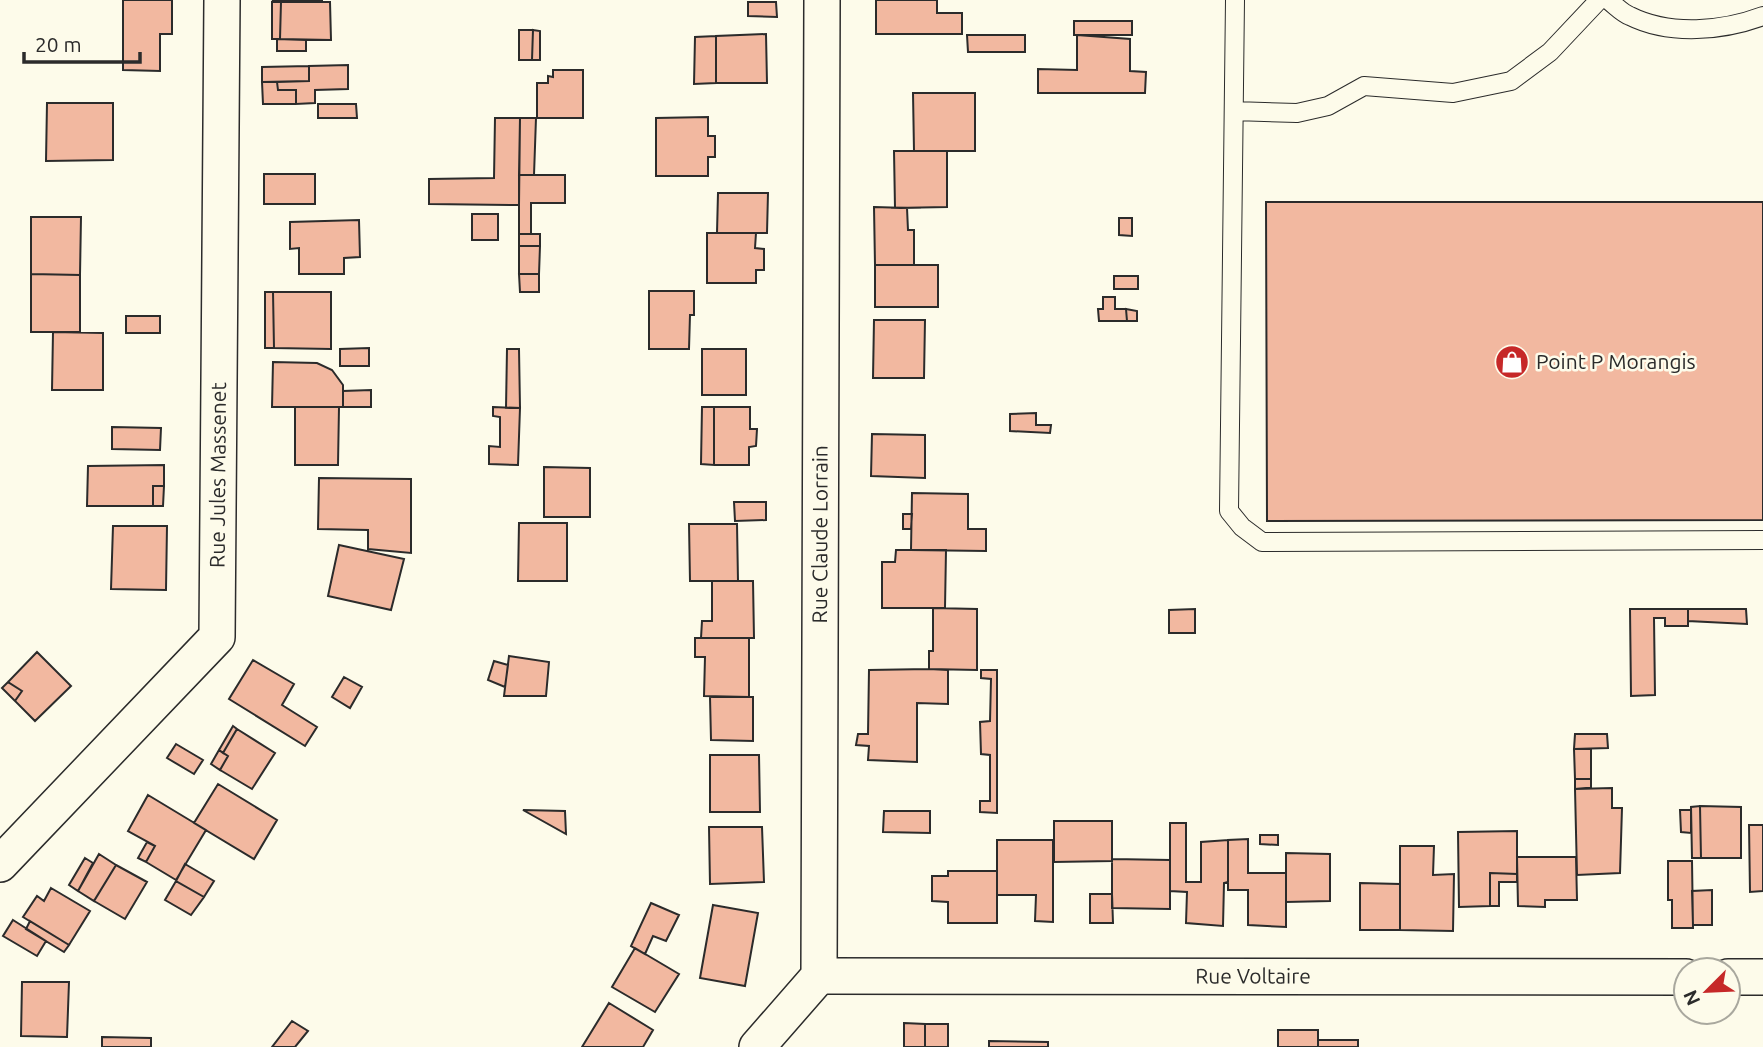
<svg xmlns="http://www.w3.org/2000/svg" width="1763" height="1047" viewBox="0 0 1763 1047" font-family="Ubuntu,sans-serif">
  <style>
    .building { fill: #f2b8a0; stroke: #2b2b2b; stroke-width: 2 }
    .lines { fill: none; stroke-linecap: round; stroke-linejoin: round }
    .service-casing { stroke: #2b2b2b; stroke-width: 20 }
    .minor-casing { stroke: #2b2b2b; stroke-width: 38 }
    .service { stroke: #fdfbea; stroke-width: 18 }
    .minor { stroke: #fdfbea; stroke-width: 35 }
    .labels { text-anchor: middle; stroke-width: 5; stroke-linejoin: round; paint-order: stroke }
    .poi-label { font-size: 21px; fill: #2b2b2b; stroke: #fdfbea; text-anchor: start }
    .street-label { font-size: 21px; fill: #2b2b2b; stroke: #fdfbea }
  </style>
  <rect width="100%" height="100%" fill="#fdfbea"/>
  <path class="building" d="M123 0H172V34H160V71L123 70Z
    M272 0H322V2H281Z
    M876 0H937V13H962V34H876Z
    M272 2H281L280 39H272Z
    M281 2H330L331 40 280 39Z
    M748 2H776L777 17 748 16Z
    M1074 21H1132V35H1074Z
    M519 30H533L532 60H519Z
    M533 30 540 31V60H532Z
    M766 34 767 83H716V36Z
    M967 35H1025V52H968Z
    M1077 35 1130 39V71L1146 72 1145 93H1038V69L1077 70Z
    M716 36V83L694 84 695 37Z
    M277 39 306 40V51H277Z
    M348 65V89L315 90V103L296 104V90H278L277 82 309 81V66Z
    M309 66V81L262 82V67Z
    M553 70H583V118H537V83H548V76L553 77Z
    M262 82H277L278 90H296V104H263Z
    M913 93H975V151H914Z
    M47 103H113V160L46 161Z
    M318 104H356L357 118H318Z
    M708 117V136H715V157H708V176H656V118Z
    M495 118H520L519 205 429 204V179L494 178Z
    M520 118H536L534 175H519Z
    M894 151H947V207L895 208Z
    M264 174H315V204H264Z
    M519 175H565V203H531V234H519Z
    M718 193H768L767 233H717Z
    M1266 202H1763V520L1267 521Z
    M874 207 907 208 908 230H914V265H875Z
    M472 214H498V240H472Z
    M31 217H81L80 275 31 274Z
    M1119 218H1132V236L1119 235Z
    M359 220 360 257 344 258V274H299V248L290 249V222Z
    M707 233H756L755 248 764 249V270H756V283H707Z
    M519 234H540V246H519Z
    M519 246H540L539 274H519Z
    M875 265H938V307H875Z
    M31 274 80 275V332H31Z
    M519 274H539V292H520Z
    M1114 276H1138V289H1114Z
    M649 291H694V315H690L689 349H649Z
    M265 292H273L274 348H265Z
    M273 292H331V349L274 348Z
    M1103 297H1115V309H1126L1127 321H1099L1098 309H1103Z
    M1126 309 1137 311V321H1127Z
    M126 316H160V333H126Z
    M874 320H925L924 378H873Z
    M53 332 103 333V390H52Z
    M369 348V366H340V349Z
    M507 349H519L520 408H506Z
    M702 349H746V395H702Z
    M273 362 317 363 332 370 343 385V407H272Z
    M371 390V407H343V391Z
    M295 407H339L338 465H295Z
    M493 407 520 408 518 465 489 464V446L500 447V417L493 416Z
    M702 407H714V465L701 464Z
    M714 407H750V429H757L756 446 749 447V465H714Z
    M1036 413V425H1051L1050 433 1010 431V414Z
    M112 427 161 428 160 450 112 449Z
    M872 434 925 435V478L871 476Z
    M164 465V486H153V506H87L88 466Z
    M544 467 590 468V517H544Z
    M319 478 411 479V553L368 549V530L318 529Z
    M153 486H164L163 506H153Z
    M912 493 968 494V529H986V551L911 550Z
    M734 502H766V520L735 521Z
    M903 514H912L911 529H903Z
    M519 523H567V581H518Z
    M689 524H737L738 581H690Z
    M113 526H167L166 590 111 589Z
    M339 545 404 559 391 610 328 596Z
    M896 550H946L945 608H882V562H895Z
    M712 581H753L754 638H701L702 621H712Z
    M933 608 977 609V670L929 669V651H933Z
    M1195 609V633H1169V610Z
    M1630 609H1688V626H1665V618H1654L1655 695 1631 696Z
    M1688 609H1746L1747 624 1688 621Z
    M695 638H749V697L704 696 705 657H695Z
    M37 652 71 686 35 721 15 701 22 691 8 682Z
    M509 656 549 662 546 696H504Z
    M253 660 294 684 282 705 317 727 305 746 229 699Z
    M494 661 508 665 505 687 488 680Z
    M929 669 948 670V704L917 703V762L868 760 869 746 856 745 858 734H868L869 670Z
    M981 670H997V813L980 812V801H990V755L981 754 980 722 990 721 991 679 981 678Z
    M344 677 362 687 350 708 332 697Z
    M8 682 22 691 15 701 2 688Z
    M710 697H753V741L711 740Z
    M233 726 237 729 223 753 219 750Z
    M237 729 275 753 252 789 220 770 228 756 223 753Z
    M1575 734H1607L1608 748 1574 749Z
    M176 744 203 760 194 774 167 758Z
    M1574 749H1591V779H1575Z
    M219 750 228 756 220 770 211 764Z
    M710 755H759L760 812H710Z
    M1575 779H1591V788L1575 789Z
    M218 784 277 820 254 859 194 823Z
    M1612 788V808H1622L1620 873 1577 875 1575 789Z
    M148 795 206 830 176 880 146 862 155 846 128 831Z
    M1700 806 1701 858H1692L1691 807Z
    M1700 806 1741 807V858H1701Z
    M523 810 565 811 566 834Z
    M1680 810H1691V833L1681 832Z
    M884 811H930V833L883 832Z
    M1054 821H1112V861L1054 862Z
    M1170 823H1186V882H1201V842L1228 840V882L1224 883 1223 926 1186 923 1187 892 1170 891Z
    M1749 825H1763V891L1750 892Z
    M709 827H762L764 882 710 884Z
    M1517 831V874L1490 873V906L1459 907 1458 832Z
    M1260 835H1278V845L1260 844Z
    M1248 839V873H1286V927L1248 925V890H1228V840Z
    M997 840H1053V922L1035 921 1036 895H997Z
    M147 842 155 846 146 862 138 858Z
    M1400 846H1434L1433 875 1454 874 1453 931 1400 930Z
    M1286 853 1330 854V901L1286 902Z
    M99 854 116 865 94 901 78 891Z
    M1517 857H1576L1577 900H1545V907L1518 906Z
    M85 858 93 863 78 891 69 885Z
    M1112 859 1170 860V909L1112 908Z
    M1668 861H1692L1693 928H1672V900H1668Z
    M185 864 214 881 204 897 176 881Z
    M116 865 147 882 125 919 94 901Z
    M948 871H997V923H948V902L932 901V876H948Z
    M1490 873 1517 874V882H1499V906H1490Z
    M176 881 204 897 191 915 165 900Z
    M1360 883 1400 884V930H1360Z
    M51 888 90 911 69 945 23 917 37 896 44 901Z
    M1712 890V925H1693L1692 891Z
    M1090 894H1112L1113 923H1090Z
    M651 903 679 915 666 941 653 936 645 954 631 946Z
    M713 905 758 913 745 986 700 978Z
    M13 920 46 941 37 956 3 936Z
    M30 921 69 945 64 952 26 929Z
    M635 948 679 974 655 1012 612 987Z
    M22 982H69L67 1037 21 1036Z
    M609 1003 653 1030 643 1047H582Z
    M292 1021 308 1031 295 1047H272Z
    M904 1023 925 1024V1047H904Z
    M925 1024H948V1047H925Z
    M1278 1030H1318V1047H1278Z
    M102 1037 151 1038V1047H102Z
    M1318 1040H1358V1047H1318Z
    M989 1041 1048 1042V1047H989Z"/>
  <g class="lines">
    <g class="service-casing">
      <path id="service" d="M1235 0 1229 511 1242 527 1262 542 1763 540
        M1608 0C1615 5 1622 13 1630 16 1670 36 1723 31 1763 16
        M1234 111 1297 113 1328 106 1364 86 1453 93 1511 81 1550 52 1599 0"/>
    </g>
    <g class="minor-casing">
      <g id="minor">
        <path id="s1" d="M0 864 217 637 222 0"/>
        <path id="s2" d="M819 976 1686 977"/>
        <path d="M1728 977H1763"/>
        <path id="s3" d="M757 1047 819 976 822 0"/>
      </g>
    </g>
    <use href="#service" class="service"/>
    <use href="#minor" class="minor"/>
  </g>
  <defs>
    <g id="shop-disc" transform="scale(1.75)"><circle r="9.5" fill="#c62828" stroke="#fdfbea"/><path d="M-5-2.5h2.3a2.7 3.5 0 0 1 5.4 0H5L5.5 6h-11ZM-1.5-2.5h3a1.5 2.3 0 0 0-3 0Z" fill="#fff"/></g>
  </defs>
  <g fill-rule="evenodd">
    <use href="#shop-disc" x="1512" y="362"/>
  </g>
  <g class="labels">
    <g class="poi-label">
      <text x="1536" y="369">Point P Morangis</text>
    </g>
    <g class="street-label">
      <text dy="7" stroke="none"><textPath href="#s1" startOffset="476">Rue Jules Massenet</textPath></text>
      <text dy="7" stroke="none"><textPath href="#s3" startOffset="536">Rue Claude Lorrain</textPath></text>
      <text dy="7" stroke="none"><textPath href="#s2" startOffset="434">Rue Voltaire</textPath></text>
    </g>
  </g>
  <g transform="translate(1707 991) rotate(246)"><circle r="33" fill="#fdfbea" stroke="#a9a89e" stroke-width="2"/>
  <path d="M0-5L12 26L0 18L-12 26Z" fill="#c62828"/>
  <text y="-10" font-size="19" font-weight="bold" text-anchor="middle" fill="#2b2b2b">N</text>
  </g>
  <path d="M24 52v10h116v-10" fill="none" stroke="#2b2b2b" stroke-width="3.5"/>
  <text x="35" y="52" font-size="21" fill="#2b2b2b" stroke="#fdfbea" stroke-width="5" paint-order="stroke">20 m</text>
</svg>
